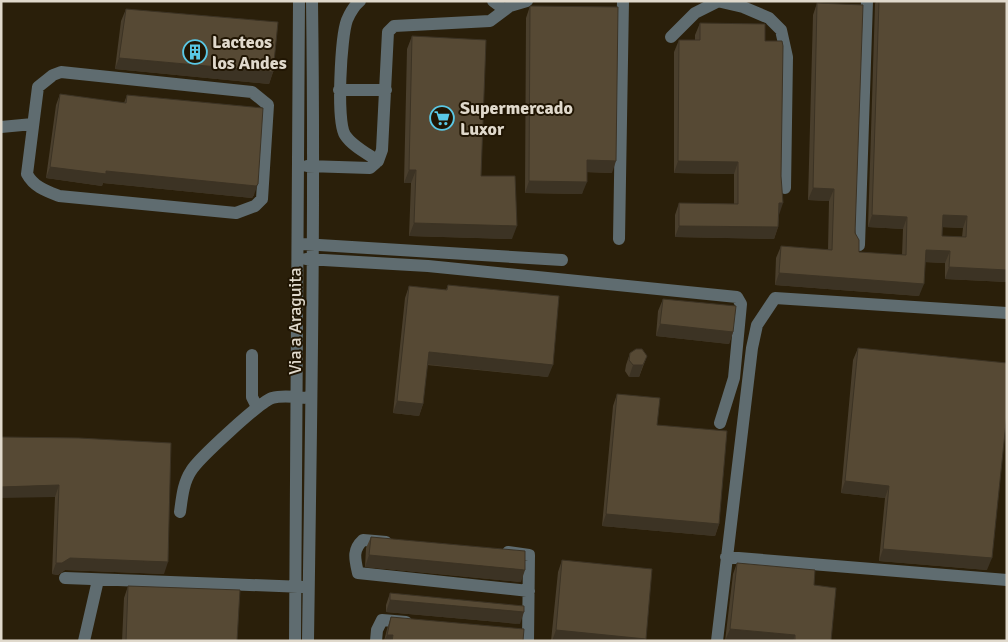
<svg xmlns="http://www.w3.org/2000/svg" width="1008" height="642" viewBox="0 0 1008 642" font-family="Signika,sans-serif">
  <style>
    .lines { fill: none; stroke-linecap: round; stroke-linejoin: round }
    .minor { stroke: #5f6c70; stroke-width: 12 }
    .wall { fill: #4a3f2d; fill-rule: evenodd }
    .shaded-wall { fill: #3c3324 }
    .building { fill: #564934; stroke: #3c3324; fill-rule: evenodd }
    .labels { text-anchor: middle; stroke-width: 4; stroke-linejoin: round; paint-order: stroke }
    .poi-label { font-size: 18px; font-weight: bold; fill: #e0d9cc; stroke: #201503; text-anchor: start }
    .street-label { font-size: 18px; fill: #e0d9cc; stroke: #201503 }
  </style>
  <rect width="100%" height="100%" fill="#2a1f0a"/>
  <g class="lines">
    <path class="minor" d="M360 1C354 6 350 13 347 20 341 36 336 121 345 135 352 146 368 154 378 161
      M493 1 505 10
      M717 1 743 7 769 18 781 30 787 57 785 188
      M671 37 695 13 717 2
      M61 72 252 92 268 105 262 199 255 206 236 213 59 196C46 191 34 187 27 174L38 87 53 75Z
      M339 90H386
      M1 127 33 124
      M307 166 370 168 378 161 382 150 388 32 394 26 490 21 510 6 527 1
      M619 239 623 1
      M303 244 562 260
      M859 245 867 1
      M306 259 428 266 737 297 741 304 734 378 720 423
      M252 355V397L257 407
      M180 512C182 498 183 483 191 471 198 459 260 402 272 398 283 395 295 397 307 398
      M386 542 363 540C352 550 355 559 358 573L529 591
      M508 552 529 555 528 641
      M726 557 1007 580
      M65 578 304 587
      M84 641 98 580
      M295 641 299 1
      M308 641C311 428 315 214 312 1
      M376 641 377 630 382 620 406 622
      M717 641 752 348 757 325 775 298 1007 313"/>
  </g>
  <path class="wall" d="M876 1H1007V282L945 279V263L925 262 919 296 775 285 776 258 781 246 828 250 829 201 808 200 813 15 817 3 859 252 902 255 903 229 868 227 875 4ZM942 227 963 228 962 237 942 236Z
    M530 6 612 173 587 172 582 194 525 193 526 18Z
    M126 9 273 72 269 84 115 69 121 21Z
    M700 23 765 41 779 215 778 227 774 239 675 237V215L679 203 734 204V174L674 173V52L679 40H695V35Z
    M412 36 481 176 512 239 409 236 411 183H404L407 49Z
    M60 94 124 103 127 95 254 195 252 198 103 183 102 186 46 178 56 105Z
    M448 285 548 377 427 365 423 404 419 416 393 413 405 298 409 286 446 290Z
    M663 299 733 332 729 344 656 336 658 311Z
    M858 348 987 570 879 561 885 498 841 493 853 360Z
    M630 353 647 356 639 377H629L625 371 626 365Z
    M617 394 657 425 719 524 715 536 602 526 613 406Z
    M1 437 164 574 65 570 58 575 52 574 55 497Z
    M371 537 521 582 365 567 366 548Z
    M562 560 645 641H551L558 572Z
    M737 563 814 585 831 641H725L733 574Z
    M128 586 237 641H122L124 598Z
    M390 593 520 624 386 612V605Z
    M391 617 523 641H384L387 629Z"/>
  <path class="shaded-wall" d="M119 58 273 72 269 84 115 69Z
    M587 160 616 161 612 173 582 172Z
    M678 161 738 162 734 174 674 173Z
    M50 167 106 171 258 184 254 195 252 198 103 183 102 186 46 178Z
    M409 170H416L411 183H404Z
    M529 181 587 182 582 194 525 193Z
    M813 188 834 189 829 201 808 200Z
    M779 203H783L779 215Z
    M872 215 907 217 903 229 868 227Z
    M943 215 967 216 963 228 938 227Z
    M414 223 517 226 512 239 409 236Z
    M679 226 778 227 774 239 675 237Z
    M926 250 950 251 945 263 922 262Z
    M949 267 1007 270V282L945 279Z
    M779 273 924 284 919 296 775 285Z
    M660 324 733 332 729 344 656 336Z
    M429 352 553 365 548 377 424 364Z
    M633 365H643L639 377H629Z
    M397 401 423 404 419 416 393 413Z
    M845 481 889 486 885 498 841 493Z
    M59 485 55 497 1 498V487Z
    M606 514 719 524 715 536 602 526Z
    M883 549 992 558 987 570 879 561Z
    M369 555 525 570 521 582 365 567Z
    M70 558 168 562 164 574 65 570 58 575 52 574 56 563Z
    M390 600 524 612 520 624 386 612Z
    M730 629 795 635 793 641H725Z
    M556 630 646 639 645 641H552Z
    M387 635H393L391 641H384Z"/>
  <path class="building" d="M879 1H1007V270L949 267 950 251 926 250 924 284 779 273 781 246 832 250 834 189 813 188 817 3 863 5 855 233 859 240V252L906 255 907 217 872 215ZM943 215 967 216 966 237 942 236Z
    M530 6 618 7 616 161 587 160V182L529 181Z
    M126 9 278 22 273 72 119 58Z
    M700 23 765 24V41H782L783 46 781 176 783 203H779L778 227 679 226V203L738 204V162L678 161 679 40H700Z
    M412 36 486 40 481 176H515L517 226 414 223 416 170H409Z
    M60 94 126 103 127 95 263 108 258 184 256 186 106 171V174L50 167Z
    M448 285 559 296 553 365 429 352 423 404 397 401 409 286 447 290Z
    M663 299 736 306 733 332 660 324Z
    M858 348 1007 363V413L992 558 883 549 889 486 845 481Z
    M636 349H642L647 356 643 365H633L629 360 630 353Z
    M617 394 660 398 657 425 727 431 719 524 606 514Z
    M1 437 79 438 171 443 168 562 70 558 62 563H56L59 485 1 487Z
    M371 537 525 551V570L369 555Z
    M562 560 652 569 646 639 556 630Z
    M737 563 815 570 814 585 836 588 831 641H795V635L730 629Z
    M128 586 240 590 237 641H126Z
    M390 593 524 606V612L390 600Z
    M391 617 524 629 523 641H392L393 635H387Z"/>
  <defs>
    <g id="building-ring" transform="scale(1.25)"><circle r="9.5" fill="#201503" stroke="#5ac8e5" stroke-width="1.5"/><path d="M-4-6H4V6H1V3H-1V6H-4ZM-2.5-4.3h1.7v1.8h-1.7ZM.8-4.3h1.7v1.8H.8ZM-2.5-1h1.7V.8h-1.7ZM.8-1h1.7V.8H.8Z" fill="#5ac8e5"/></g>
    <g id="supermarket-ring" transform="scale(1.25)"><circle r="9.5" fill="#201503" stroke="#5ac8e5" stroke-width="1.5"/><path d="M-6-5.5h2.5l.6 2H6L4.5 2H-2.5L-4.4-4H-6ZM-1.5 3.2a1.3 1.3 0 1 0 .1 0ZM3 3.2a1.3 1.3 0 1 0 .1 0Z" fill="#5ac8e5"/></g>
  </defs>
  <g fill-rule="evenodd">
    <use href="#building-ring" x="195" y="52"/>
    <use href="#supermarket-ring" x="442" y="118"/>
  </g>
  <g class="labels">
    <g class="poi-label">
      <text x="212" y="48">Lacteos<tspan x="212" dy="21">los Andes</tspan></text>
      <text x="460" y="114">Supermercado<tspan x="460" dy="21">Luxor</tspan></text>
    </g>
    <g class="street-label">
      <text transform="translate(295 321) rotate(-90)" y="6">Via a Araguita</text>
    </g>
  </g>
  <rect width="1008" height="642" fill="none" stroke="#e0d9cc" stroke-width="5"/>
</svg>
